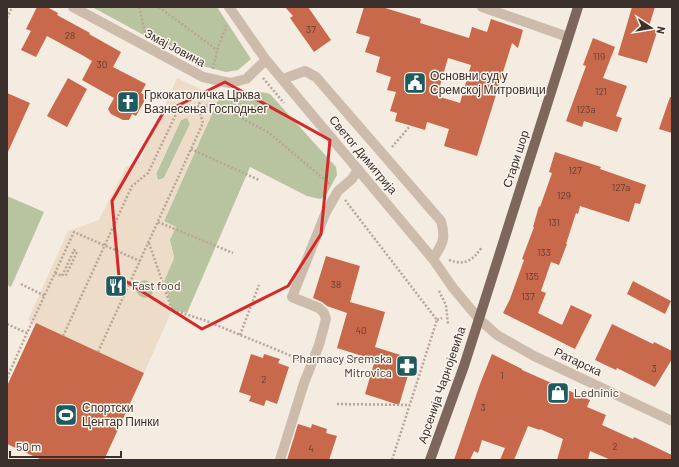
<svg xmlns="http://www.w3.org/2000/svg" width="679" height="467" viewBox="0 0 679 467" font-family="Barlow,sans-serif">
  <style>
    .green { fill: #b8c4a0 }
    .plaza { fill: #ecdcc8; fill-rule: evenodd }
    .building { fill: #c8694b; fill-rule: evenodd }
    .lines { fill: none; stroke-linecap: round; stroke-linejoin: round }
    .path { stroke: #b9a596; stroke-width: 2.5; stroke-dasharray: 2 2; stroke-linecap: butt }
    .minor { stroke: #cdbbac; stroke-width: 10 }
    .major { stroke: #7d675c; stroke-width: 10 }
    .marked { fill: none; stroke: #d62828; stroke-width: 3; stroke-linejoin: round }
    .labels { text-anchor: middle; stroke-width: 3; stroke-linejoin: round; paint-order: stroke }
    .number-label { font-size: 10px; fill: #5e3e33 }
    .street-label { font-size: 12px; fill: #3b302b; stroke: #fbf5ee }
    .poi-label { font-size: 12px; fill: #3b302b; stroke: #fbf5ee; text-anchor: start }
  </style>
  <rect width="100%" height="100%" fill="#f4ebe1"/>
  <path class="green" d="M92 7H217L251 59 238 70 226 72 199 65Z
    M257 91 270 94 336 167 337 175 325 197 320 199 307 196 250 167 187 313 172 310 164 281 174 258 170 240 164 221 219 98 239 97Z
    M187 117 190 124 164 178 158 180 156 174 181 120Z
    M7 196 44 212 11 287 7 285Z
    M136 289a9 9 0 1 1 18 0a9 9 0 1 1-18 0Z"/>
  <path class="plaza" d="M177 78 219 98 164 221 176 227 170 240 174 258 164 281 172 310 144 373 28 320 68 231 99 220 126 167 140 161ZM187 118 190 124 164 178 158 180 156 174 181 120ZM141 280H147L153 286V294L148 298H141L137 294 135 290 137 284Z"/>
  <path class="building" d="M37 7H47L58 13 57 15 90 33 89 34 121 52 113 67 146 84 141 93 147 96 136 116 132 114 129 120H123L111 114 108 109 114 98 82 80 92 61 82 55 47 36 36 57 21 50 31 31 26 29Z
    M285 7H308L331 40 314 52 290 18 293 16Z
    M364 7H382L421 19 420 23 469 38 472 27 487 32 491 19 523 30 518 48 512 43 477 156 444 146 449 129 427 122 425 130 395 121 397 113 390 111 396 92 387 90 391 77 376 72 380 57 365 52 370 37 356 33ZM448 58 471 65 460 103 437 96Z
    M632 7H655L649 26 658 29 647 63 618 55Z
    M593 38 615 47 603 78 627 86 616 116 622 118 617 132 584 121 582 127 566 121 586 66 583 65Z
    M68 78 87 89 67 127 47 116Z
    M7 93 30 103 7 154Z
    M670 97H672V133L659 129Z
    M555 152 601 167 600 169 646 185 640 204 635 203 629 222 580 206 578 214 576 213 566 244H567L559 265 551 262 541 291 546 293 538 313 562 325 571 305 592 315 575 349 503 313 510 299 524 260 522 259 534 227H533L539 206 540 207 552 173 549 172Z
    M326 256 360 266 350 302 385 312 375 347 413 359 399 405 365 394 375 360 337 348 347 313 327 306 322 302 313 298Z
    M633 281 671 301 665 314 627 294Z
    M36 323 144 373 104 460H42L7 444V386Z
    M612 324 653 344 654 342 672 351V359L655 387 617 368 616 370 595 360Z
    M251 354 263 358 264 354 280 359 278 363 289 367 277 404 266 400 264 406 249 401 251 396 239 392Z
    M492 354 522 369V370L590 400 587 407 606 415 602 425 633 439 634 437 672 455V460H611L590 451 588 460H557L563 439 540 429V430L528 426 514 460H500L505 448 482 440 478 453 474 451 470 460H454L480 384Z
    M298 424 311 428 312 424 327 429 326 433 337 436 329 460H287Z"/>
  <g class="lines">
    <path class="path" d="M139 7 145 32
      M159 7 217 50
      M7 18 12 7
      M213 69 217 50 227 24
      M263 78 284 103
      M392 147 410 126
      M191 149 259 180
      M345 200 437 320 392 460
      M158 222 233 253
      M149 243 172 310 204 320 299 359 298 361
      M449 260C466 266 473 260 482 247
      M55 273 62 276 74 250 77 252 65 277
      M21 284 45 296
      M439 291 446 305 448 325
      M437 320 442 318
      M7 324 27 333 74 232 140 261
      M240 335 259 285
      M63 336 132 186 148 173 179 108 216 105 268 132 330 184
      M98 352 203 123 198 106 206 90
      M7 378 27 333
      M337 404 410 405"/>
    <path class="minor" d="M73 7 203 77 230 83 246 79 266 60
      M229 7 266 60 433 259 453 288 479 319 497 335 534 356 672 421
      M482 7 568 37
      M283 79 305 71 316 77 441 221C446 239 443 243 433 259
      M280 460 304 383 319 345 326 319 324 313 319 308 292 297 326 212 338 191 352 179 358 169"/>
    <path class="major" d="M430 460 464 366 578 7"/>
  </g>
  <path class="marked" d="M225 82 330 140 321 234 288 286 202 329 119 277 112 201 163 113Z"/>
  <defs>
    <g id="civic-square" transform="scale(1.15)"><rect x="-9" y="-9" width="18" height="18" rx="4" fill="#1f5a5e" stroke="#fbf5ee"/><path d="M-.6-6.5H3V-4.5H.6V-3L4-1V1h2V6H-6V1h2V-1L-.6-3ZM-1.2 2.5V6h2.4V2.5Z" fill="#fff"/></g>
    <g id="church-square" transform="scale(1.15)"><rect x="-9" y="-9" width="18" height="18" rx="4" fill="#1f5a5e" stroke="#fbf5ee"/><path d="M-1.2-6h2.4v3.5h3.3v2.4h-3.3V6h-2.4V-.1h-3.3v-2.4h3.3Z" fill="#fff"/></g>
    <g id="restaurant-square" transform="scale(1.15)"><rect x="-9" y="-9" width="18" height="18" rx="4" fill="#1f5a5e" stroke="#fbf5ee"/><path d="M-5-6h1v4h1v-4h1v4h1v-4h1v5L-1.5 .5V6h-2V.5L-5-1ZM5-6V6H3V1.5H1.5Q1.5-4 5-6Z" fill="#fff"/></g>
    <g id="pharmacy-square" transform="scale(1.15)"><rect x="-9" y="-9" width="18" height="18" rx="4" fill="#1f5a5e" stroke="#fbf5ee"/><path d="M-2-6h4v4h4v4h-4v4h-4v-4h-4v-4h4Z" fill="#fff"/></g>
    <g id="shop-square" transform="scale(1.15)"><rect x="-9" y="-9" width="18" height="18" rx="4" fill="#1f5a5e" stroke="#fbf5ee"/><path d="M-5-2.5h2.3a2.7 3.5 0 0 1 5.4 0H5L5.5 6h-11ZM-1.5-2.5h3a1.5 2.3 0 0 0-3 0Z" fill="#fff"/></g>
    <g id="stadium-square" transform="scale(1.15)"><rect x="-9" y="-9" width="18" height="18" rx="4" fill="#1f5a5e" stroke="#fbf5ee"/><path d="M0-5a6.5 5 0 1 0 0 10a6.5 5 0 1 0 0-10ZM-3.5-1.8h7v3.6h-7Z" fill="#fff"/></g>
  </defs>
  <g fill-rule="evenodd">
    <use href="#civic-square" x="415" y="83"/>
    <use href="#church-square" x="128" y="102"/>
    <use href="#restaurant-square" x="116" y="286"/>
    <use href="#pharmacy-square" x="407" y="366"/>
    <use href="#shop-square" x="558" y="393"/>
    <use href="#stadium-square" x="66" y="415"/>
  </g>
  <g class="labels">
    <g class="number-label">
      <text x="311" y="33">37</text>
      <text x="70" y="39">28</text>
      <text x="599" y="60">119</text>
      <text x="102" y="68">30</text>
      <text x="601" y="95">121</text>
      <text x="586" y="113">123a</text>
      <text x="575" y="174">127</text>
      <text x="621" y="191">127a</text>
      <text x="564" y="199">129</text>
      <text x="554" y="226">131</text>
      <text x="544" y="256">133</text>
      <text x="532" y="280">135</text>
      <text x="336" y="288">38</text>
      <text x="528" y="300">137</text>
      <text x="361" y="334">40</text>
      <text x="654" y="372">3</text>
      <text x="502" y="379">1</text>
      <text x="264" y="383">2</text>
      <text x="483" y="411">3</text>
      <text x="615" y="450">2</text>
      <text x="311" y="452">4</text>
    </g>
    <g class="street-label">
      <text transform="translate(175 48) rotate(28)" y="4">Змај Јовина</text>
      <text transform="translate(363 155) rotate(50)" y="4">Светог Димитрија</text>
      <text transform="translate(516 159) rotate(-72)" y="4">Стари шор</text>
      <text transform="translate(578 362) rotate(25)" y="4">Ратарска</text>
      <text transform="translate(442 385) rotate(-71)" y="4">Арсенија Чарнојевића</text>
    </g>
    <g class="poi-label">
      <text x="430" y="80">Основни суд у<tspan x="430" dy="14">Сремској Митровици</tspan></text>
      <text x="144" y="99">Гркокатоличка Црква<tspan x="144" dy="14">Вазнесења Господњег</tspan></text>
      <text x="132" y="290">Fast food</text>
      <text x="392" y="363" text-anchor="end">Pharmacy Sremska<tspan x="392" dy="14">Mitrovica</tspan></text>
      <text x="574" y="397">Ledninic</text>
      <text x="82" y="412">Спортски<tspan x="82" dy="14">Центар Пинки</tspan></text>
    </g>
  </g>
  <rect width="679" height="467" fill="none" stroke="#3b302b" stroke-width="16"/>
  <g transform="translate(651 28) rotate(102)" stroke="#fbf5ee" stroke-width="3" paint-order="stroke">
  <path d="M0-3L7 15L0 10L-7 15Z" fill="#3b302b"/>
  <text y="-6" font-size="11" font-weight="bold" text-anchor="middle" fill="#3b302b">N</text>
  </g>
  <path d="M10 451v6h111v-6" fill="none" stroke="#3b302b" stroke-width="2"/>
  <text x="16" y="451" font-size="12" fill="#3b302b" stroke="#fbf5ee" stroke-width="3" paint-order="stroke">50 m</text>
</svg>
